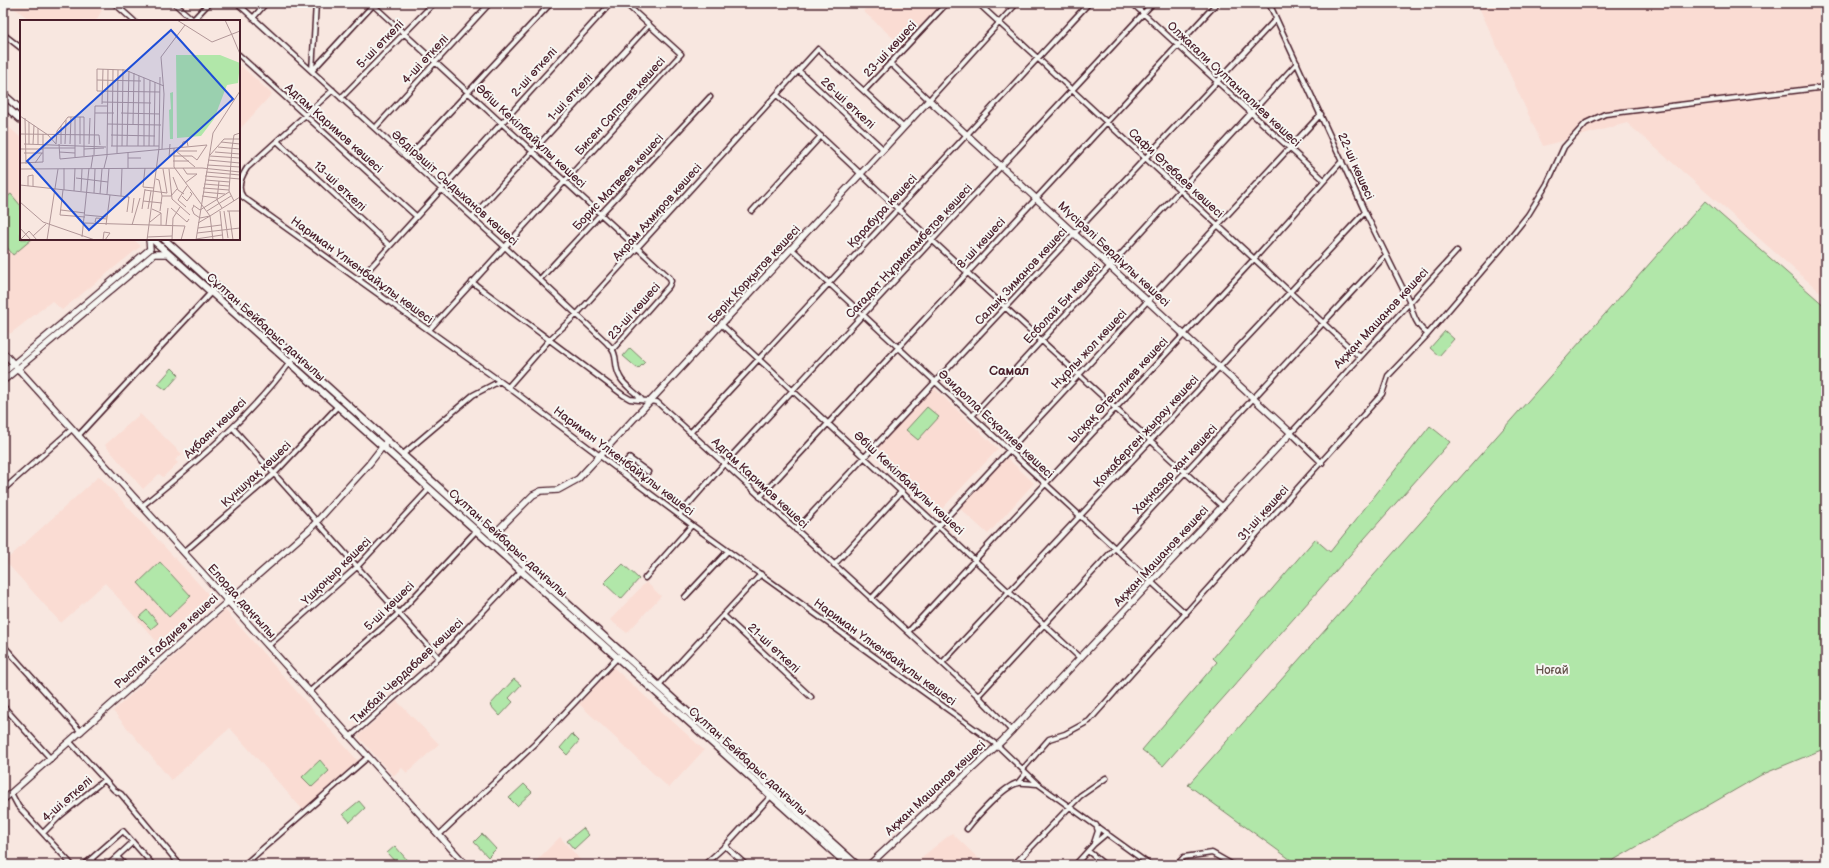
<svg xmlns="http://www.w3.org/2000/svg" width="1829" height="868" viewBox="0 0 1829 868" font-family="'Balsamiq Sans',sans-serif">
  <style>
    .built { fill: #fadcd3 }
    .green { fill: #b1e7a9; stroke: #7e836a }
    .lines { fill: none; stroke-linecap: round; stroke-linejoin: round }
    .street-casing { stroke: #4a1f2b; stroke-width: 7 }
    .secondary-casing { stroke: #4a1f2b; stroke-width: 8 }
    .primary-casing { stroke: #4a1f2b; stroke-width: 9 }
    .street { stroke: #f6f6f2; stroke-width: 4 }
    .secondary { stroke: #f6f6f2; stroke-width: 5.5 }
    .primary { stroke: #f6f6f2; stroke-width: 6 }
    .labels { text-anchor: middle; stroke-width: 4; stroke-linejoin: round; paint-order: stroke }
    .street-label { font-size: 12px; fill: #4a1f2b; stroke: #f6f6f2 }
    .park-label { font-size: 12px; fill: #64514a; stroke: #f6f6f2 }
    .neighbourhood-label { font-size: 13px; font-weight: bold; fill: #4a1f2b; stroke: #f6f6f2 }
    .inset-road { fill: none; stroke: #b29798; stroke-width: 1 }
    .view { fill: #1d4ed8; fill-opacity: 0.15; stroke: #1d4ed8; stroke-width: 2 }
    .inset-edge { fill: none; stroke: #4a1f2b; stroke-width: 2 }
  </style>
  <rect width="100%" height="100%" fill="#f8e7e0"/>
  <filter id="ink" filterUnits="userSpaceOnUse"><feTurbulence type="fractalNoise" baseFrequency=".025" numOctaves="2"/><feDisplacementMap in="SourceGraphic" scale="8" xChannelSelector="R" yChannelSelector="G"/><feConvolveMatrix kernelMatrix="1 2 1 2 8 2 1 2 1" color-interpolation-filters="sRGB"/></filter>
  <g filter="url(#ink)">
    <path class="built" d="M7 3H93L102 10 96 21H32Z
      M871 3H942L902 46 863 11Z
      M1477 3H1826V297L1627 123 1543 146Z
      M239 64 272 94 239 130Z
      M3 122 21 138V239H133L141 246 62 310 52 301 10 334 3 325Z
      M933 387 998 449 939 512 874 450Z
      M140 414 182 454 175 460 178 463 163 477 159 474 143 489 105 445Z
      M1005 456 1034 483 988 534 958 507Z
      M99 476 210 596 158 643 105 583 61 623 5 561Z
      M646 582 661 596 627 633 610 620Z
      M225 610 358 761 303 810 230 728 171 780 113 711Z
      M613 667 704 750 669 788 579 704Z
      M397 701 439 744 407 773 402 768 393 776 358 736Z
      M952 833 985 865H912Z
      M560 837 585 865H532Z"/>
    <path class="green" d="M11 194 21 206V239H32L13 255 3 242V200Z
      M1705 201 1826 307V748L1761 775 1605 865H1298L1188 785Z
      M1445 331 1454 339 1439 356 1430 348Z
      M630 348 645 362 638 369 623 356Z
      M172 368 179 375 166 390 158 384Z
      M927 407 939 417 918 440 906 430Z
      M1430 426 1450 442 1163 766 1142 750 1217 662 1213 658 1315 539 1330 552Z
      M160 562 191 596 169 617 138 583Z
      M623 564 639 579 621 599 604 583Z
      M147 610 158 623 151 629 139 617Z
      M514 679 521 685 509 698 513 702 500 716 490 705Z
      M572 734 579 741 567 755 560 748Z
      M320 760 329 771 312 787 302 777Z
      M524 784 532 792 517 806 509 798Z
      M359 801 365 808 350 822 343 814Z
      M583 828 589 835 574 849 567 841Z
      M482 834 496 849 488 857 474 842Z
      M395 846 408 861 404 865H398L387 853Z"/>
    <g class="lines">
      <g class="street-casing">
        <path id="street" d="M114 3 134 21
          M174 3 193 20
          M237 3 505 247 606 342C621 356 612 363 620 377 624 386 636 392 642 400
          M371 3 670 278 671 281 669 286 613 349
          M978 3 1360 357
          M1132 3 1324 180
          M1269 3 1365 212 1410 303C1413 315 1417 327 1428 334
          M196 17 201 21
          M253 18 266 3
          M192 21 209 3
          M3 34 21 48
          M239 55 416 216
          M890 63 929 100 1017 3
          M312 71 374 4
          M312 71 316 3
          M799 71 883 149
          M333 90 247 168C241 177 236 188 243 197L508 387 692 525 997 745 1038 784 1150 865
          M864 91 947 3
          M777 95 898 209 1223 507
          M341 98 434 3
          M375 128 490 3
          M277 141 390 246
          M407 158 551 3
          M752 211 821 136
          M472 217 649 25
          M792 249 1186 614
          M540 279 710 97
          M359 280 611 3
          M472 282 623 395 630 399 657 402 978 696 1012 731
          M722 325 1080 658
          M429 330 681 54 625 3
          M508 387 550 339 577 314 818 49 903 127
          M972 416 1297 63
          M233 428 439 658
          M690 433 1089 3
          M78 436 216 287
          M402 455 473 395 500 381
          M1322 463 1291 433 1457 251
          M618 470 629 458 648 472
          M3 490 72 429
          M760 497 1217 3
          M142 506C197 462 252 415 294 357
          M680 514 724 464 1153 3
          M796 530 1276 19
          M184 552 275 473 338 406
          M834 565 902 491
          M645 578 692 525
          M685 597 728 551
          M871 599 1321 114
          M723 615 811 697
          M908 632 1254 259 1342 161
          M3 645 81 732
          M268 646 358 566 430 488
          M942 663 1365 212
          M658 686 761 574
          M309 692 399 613 477 530
          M978 696 1386 255
          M3 706 51 759
          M350 737 439 658 523 569
          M70 742 114 790 121 794 180 865
          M1023 769 1049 739 1065 734 1089 721 1382 394 1388 376 1428 334 1500 250 1528 215 1547 184 1564 147 1586 123 1605 114 1826 87
          M1018 783 1026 773
          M11 793 18 806 72 865
          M967 829C976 817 1004 786 1018 783 1024 782 1031 784 1037 784
          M43 833 60 816 104 780
          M439 835 535 744 619 656
          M1094 843 1098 831 1096 825
          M725 846 746 865
          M1088 851 1105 865
          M117 857 125 865
          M84 865 91 859
          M96 865 91 859 123 831 153 865
          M108 865 133 842
          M244 865 368 757
          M704 865 725 846 772 795
          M1014 865 1080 796 1106 778
          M1075 865 1094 844 1107 833
          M1177 865 1184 857 1212 853 1233 865"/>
      </g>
      <g class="secondary-casing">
        <path id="secondary" d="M3 352 466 865
          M3 373 150 249 149 239
          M3 381 154 254H168
          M492 536 533 495 541 491 558 490 578 479 929 100 1291 433 1003 740 869 865
          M3 800 310 529 369 464 387 441"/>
      </g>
      <g class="primary-casing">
        <path id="primary" d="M3 94 21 110
          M3 104 21 120
          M152 239 848 865
          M164 239 857 865"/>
      </g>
      <use href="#street" class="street"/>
      <use href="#secondary" class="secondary"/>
      <use href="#primary" class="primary"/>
    </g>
  </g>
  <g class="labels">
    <g class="street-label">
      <text transform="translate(380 44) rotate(-46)" y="4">5-ші өткелі</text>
      <text transform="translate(890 49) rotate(-47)" y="4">23-шi көшесi</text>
      <text transform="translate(425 59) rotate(-47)" y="4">4-ші өткелі</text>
      <text transform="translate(534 72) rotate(-48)" y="4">2-ші өткелі</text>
      <text transform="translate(1234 84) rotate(43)" y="4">Олжағали Султангалиев көшесі</text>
      <text transform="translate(570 97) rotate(-47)" y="4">1-ші өткелі</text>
      <text transform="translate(848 103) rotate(43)" y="4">26-ші өткелі</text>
      <text transform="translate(620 106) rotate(-48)" y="4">Бисен Саппаев көшесі</text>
      <text transform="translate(334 128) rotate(42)" y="4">Адгам Каримов көшесі</text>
      <text transform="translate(531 136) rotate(43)" y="4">Әбіш Кекілбайұлы көшесі</text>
      <text transform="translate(1356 166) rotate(66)" y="4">22-ші көшесі</text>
      <text transform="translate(1176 173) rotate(43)" y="4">Сафи Өтебаев көшесі</text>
      <text transform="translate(618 182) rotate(-47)" y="4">Борис Матвеев көшесі</text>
      <text transform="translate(340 186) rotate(43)" y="4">13-ші өткелі</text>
      <text transform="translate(455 188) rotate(42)" y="4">Әбдірәшіт Сыдыханов көшесі</text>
      <text transform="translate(882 211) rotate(-47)" y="4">Қарабура көшесі</text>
      <text transform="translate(657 212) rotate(-48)" y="4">Акрам Ахмиров көшесі</text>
      <text transform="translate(981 243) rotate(-47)" y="4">8-шi көшесi</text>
      <text transform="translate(909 251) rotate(-47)" y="4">Сағадат Нұрмағамбетов көшесі</text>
      <text transform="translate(1114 254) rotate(43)" y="4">Мүсірәлі Бердіұлы көшесі</text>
      <text transform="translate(362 270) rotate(36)" y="4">Нариман Үлкенбайұлы көшесі</text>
      <text transform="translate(754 274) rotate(-47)" y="4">Берік Қорқытов көшесі</text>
      <text transform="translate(1021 276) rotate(-47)" y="4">Салық Зиманов көшесі</text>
      <text transform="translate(1062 303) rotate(-47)" y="4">Есболай Би көшесі</text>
      <text transform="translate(634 311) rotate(-48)" y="4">23-шi көшесi</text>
      <text transform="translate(1381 318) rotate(-47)" y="4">Ақжан Машанов көшесі</text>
      <text transform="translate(266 327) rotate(42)" y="4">Сұлтан Бейбарыс даңғылы</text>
      <text transform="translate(1089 349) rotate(-47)" y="4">Нұрлы жол көшесі</text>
      <text transform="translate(1118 390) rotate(-47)" y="4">Ысқақ Өтеғалиев көшесі</text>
      <text transform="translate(996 424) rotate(43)" y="4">Әзидолла Есқалиев көшесі</text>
      <text transform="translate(215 428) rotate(-44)" y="4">Ақбаян көшесі</text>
      <text transform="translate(1146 431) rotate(-47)" y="4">Қожаберген жырау көшесі</text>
      <text transform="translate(624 461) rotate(37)" y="4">Нариман Үлкенбайұлы көшесі</text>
      <text transform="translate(1175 469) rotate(-47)" y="4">Хақназар хан көшесі</text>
      <text transform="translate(256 474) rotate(-43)" y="4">Күншуақ көшесі</text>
      <text transform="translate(760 483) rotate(43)" y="4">Адгам Каримов көшесі</text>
      <text transform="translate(909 483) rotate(43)" y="4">Әбіш Кекілбайұлы көшесі</text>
      <text transform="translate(1263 513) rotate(-48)" y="4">31-ші көшесі</text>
      <text transform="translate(508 543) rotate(42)" y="4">Сұлтан Бейбарыс даңғылы</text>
      <text transform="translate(1161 556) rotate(-47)" y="4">Ақжан Машанов көшесі</text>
      <text transform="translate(336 571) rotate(-44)" y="4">Үшқоңыр көшесі</text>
      <text transform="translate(242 601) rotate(48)" y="4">Елорда даңғылы</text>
      <text transform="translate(389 606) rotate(-44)" y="4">5-ші көшесі</text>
      <text transform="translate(166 641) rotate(-42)" y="4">Рыспай Ғабдиев көшесі</text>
      <text transform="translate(774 648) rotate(43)" y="4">21-ші өткелі</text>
      <text transform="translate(885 652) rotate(36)" y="4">Нариман Үлкенбайұлы көшесі</text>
      <text transform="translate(407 671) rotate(-43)" y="4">Тмкбай Чердабаев көшесі</text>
      <text transform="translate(748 761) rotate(42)" y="4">Сұлтан Бейбарыс даңғылы</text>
      <text transform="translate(935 788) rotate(-43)" y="4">Ақжан Машанов көшесі</text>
      <text transform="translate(67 799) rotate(-41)" y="4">4-ші өткелі</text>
    </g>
    <g class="park-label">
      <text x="1552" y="674">Ноғай</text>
    </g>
    <g class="neighbourhood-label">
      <text x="1009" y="375">Самал</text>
    </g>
  </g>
  <g transform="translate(20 20)">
    <rect width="220" height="220" fill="#f8e7e0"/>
    <path d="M156 35H200L220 43 218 63 207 65 194 99 181 116 157 118ZM153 72V119H150L149 90 151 89 150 73Z" fill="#b1e7a9"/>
    <path class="inset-road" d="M157 0 192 22 220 11M205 0 212 15M212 15 220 34M77 60 121 61M140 72 77 71V49L105 50 144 66M82 82 131 83M82 84 83 49M75 93H94M101 93 140 94M0 96 28 115 36 124M5 98 6 144M87 104 141 105M113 104 114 53M0 114 79 115 80 125M91 115 135 116M201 122 220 124M4 124 86 127M9 124V102M13 124 14 105M18 124V108M36 124 37 111 48 97H64V136M39 124 40 139 187 125M41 124V106M45 124 46 100M50 124 51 97M60 124V97M69 124 70 98M91 126H139M92 126 93 49M102 126 103 49M107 126 109 51M118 126 119 56M124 126V58M129 126 130 60M134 126 135 62M162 127 163 122 167 121 168 126M198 127 220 129M23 128H55M154 128V147L190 196M0 129H23M64 129 84 128M142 129 144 74 141 37 165 5M156 131 175 147M157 131H177M39 132 55 133M195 132 220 134M4 133H23M97 133 98 50M74 135 75 86H87M190 135 204 119H220M153 136H172L177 140 187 125M190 136 220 138M55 137V97M108 138H121M149 138 150 124M188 140 220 143M153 141H169M0 143 23 142V114M15 143 22 133M187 145 220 147M71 148 73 135M84 148 87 136 88 49M108 148V132M125 148 123 167 134 168M163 148 167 154H177L165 163M0 149 182 148 220 152M149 149 152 179 170 195M186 152 220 155M185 156 220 159M153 157 158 170 164 174M56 158 88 162M136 159 139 160 142 176 140 191M185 160 210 162M199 161 197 180 202 188M184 164 209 166M0 165 109 177 107 192M8 166V156L13 155V166M183 168 209 170M43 170 40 195 65 197M44 170V148M125 170 147 173 143 149M54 171 55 148M61 171 62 149M183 172 205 174M74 173 75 149M80 174 82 149M87 174 89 148M101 176 102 148M142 176H151L157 169M162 176 167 181 172 174 170 172M182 176 197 178M123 181 142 183M214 181 209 171 212 128 214 115 220 113M0 182 23 202 75 220M173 185 180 190 209 172M174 186 172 189 174 194 180 198 190 196 220 177M166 187 158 180 167 166M151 188 167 202 169 199M122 189 125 169M128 189 131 171M132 189 141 193V205M41 190 65 193M187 191 211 176M200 191 203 220M204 191 208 218M207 191H220M209 191 213 220M112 193 114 178M65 195 87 197M130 202 141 193M64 203 165 206 161 220M78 203 75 202 76 198 87 199M178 203 190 196 193 220M86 205 90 175M112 205 120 178M146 205 148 188M0 208 11 220M178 208 201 205M177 213 220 208M13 216 26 204M62 217 69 148M127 217 152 216M176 219 202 215M0 220 9 211 17 220M27 220 38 149M83 220 84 212 90 213 85 220M127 220 139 128 140 57M152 220 153 198 160 187M176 220 193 113 220 71"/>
    <path class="view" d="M151 10 213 79 69 210 7 141Z"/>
    <rect width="220" height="220" class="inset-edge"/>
  </g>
  <rect width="1829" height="868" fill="none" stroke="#f6f6f2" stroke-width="16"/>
  <rect x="8" y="8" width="1813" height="852" fill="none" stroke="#4a1f2b" stroke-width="1.5" filter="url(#ink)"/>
</svg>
